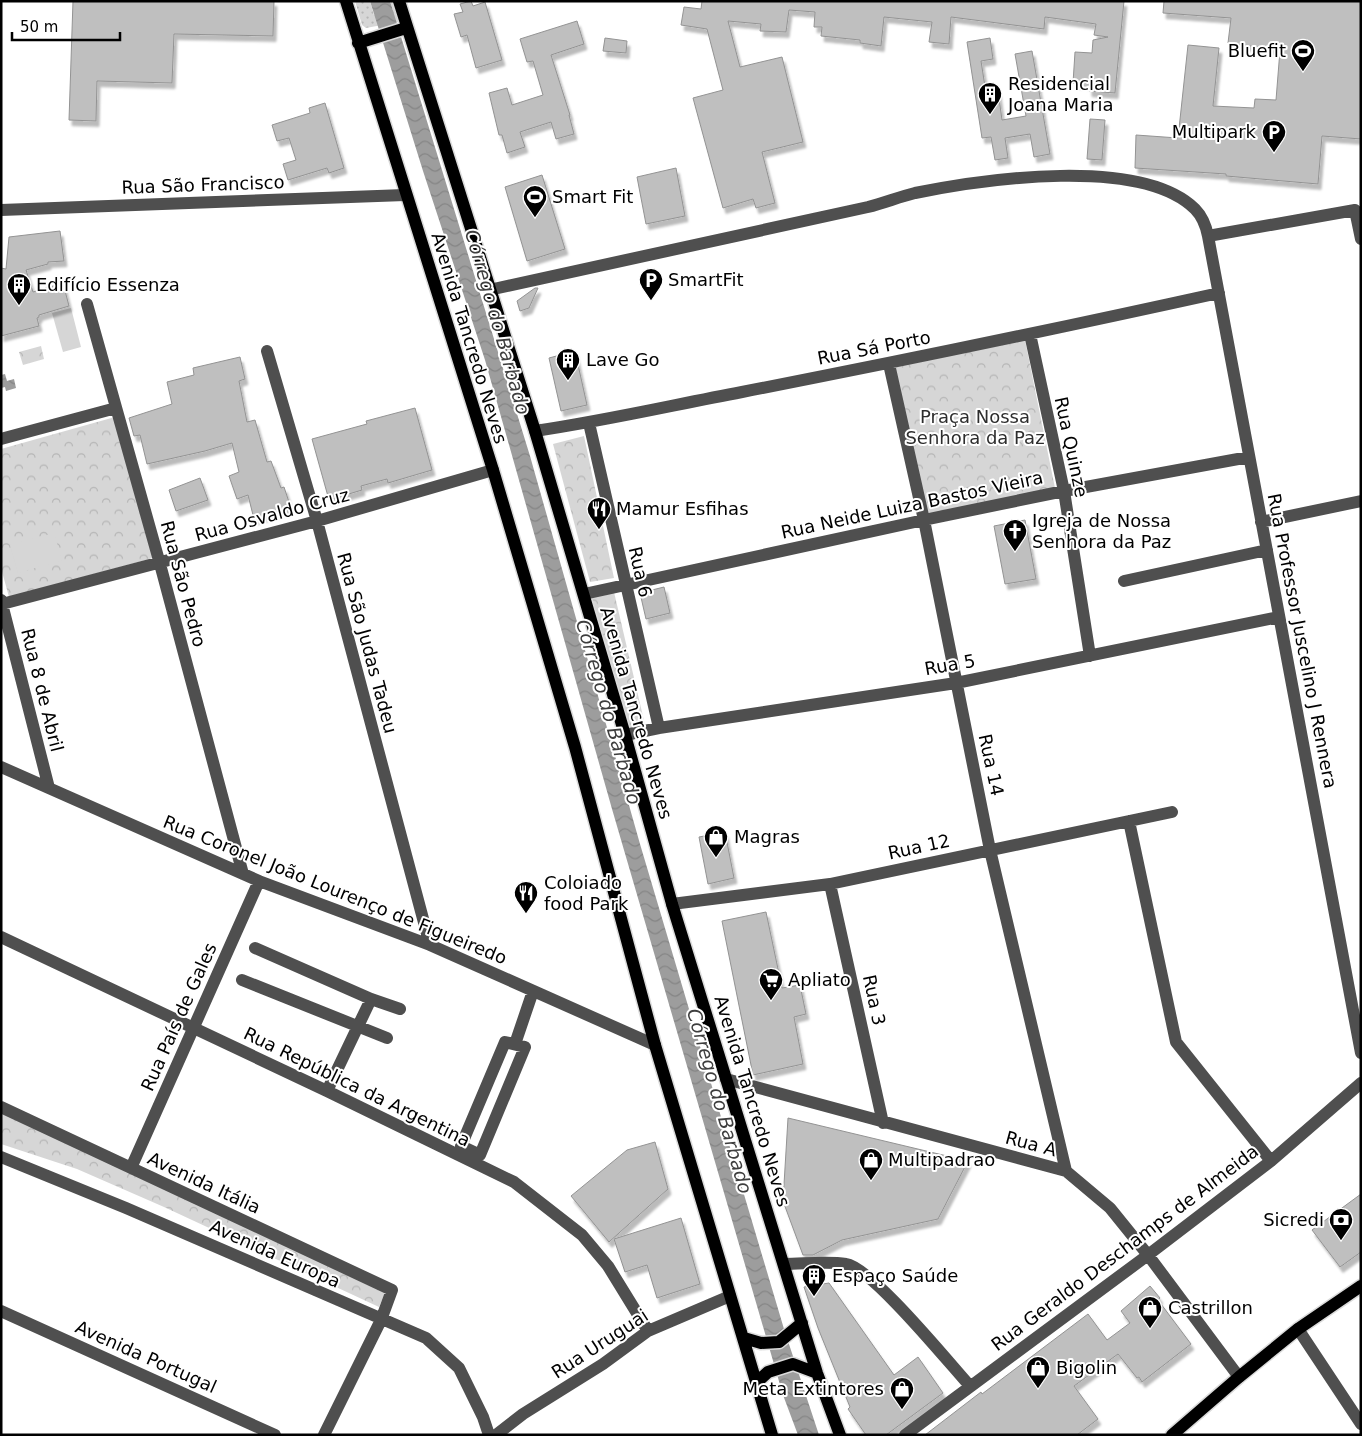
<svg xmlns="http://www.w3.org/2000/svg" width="1362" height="1436" viewBox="0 0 1362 1436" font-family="'DejaVu Sans',sans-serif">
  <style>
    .grass { fill: url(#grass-dots) }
    .park { fill: url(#park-crowns) }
    .pitch { fill: #d6d6d6 }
    .water { fill: url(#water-waves) }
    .building { fill: #bfbfbf; stroke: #939393; filter: url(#shadow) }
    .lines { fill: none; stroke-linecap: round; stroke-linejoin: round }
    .major-casing { stroke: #dbdbdb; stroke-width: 15 }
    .minor { stroke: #4f4f4f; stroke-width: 12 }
    .major { stroke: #000; stroke-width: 12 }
    .labels { text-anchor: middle; stroke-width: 4; stroke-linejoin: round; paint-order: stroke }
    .poi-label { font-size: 18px; fill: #000; stroke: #fff; text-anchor: start }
    .street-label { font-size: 18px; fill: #000; stroke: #fff }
    .park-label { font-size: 18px; fill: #2d2d2d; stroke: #fff }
    .water-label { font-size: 19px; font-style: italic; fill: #3e3e3e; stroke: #fff }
  </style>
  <defs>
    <pattern id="grass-dots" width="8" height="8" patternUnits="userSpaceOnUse" patternTransform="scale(1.25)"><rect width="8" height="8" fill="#d6d6d6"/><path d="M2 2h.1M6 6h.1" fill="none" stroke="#b6b6b6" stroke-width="1.8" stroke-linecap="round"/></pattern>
    <pattern id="park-crowns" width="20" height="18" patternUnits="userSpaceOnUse" patternTransform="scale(1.25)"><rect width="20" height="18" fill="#d6d6d6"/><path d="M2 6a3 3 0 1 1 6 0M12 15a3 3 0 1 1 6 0" fill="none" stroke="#b6b6b6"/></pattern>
    <pattern id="water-waves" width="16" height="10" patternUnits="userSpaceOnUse" patternTransform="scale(1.25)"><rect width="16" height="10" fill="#9d9d9d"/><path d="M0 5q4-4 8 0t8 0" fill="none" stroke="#858585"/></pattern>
    <filter id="shadow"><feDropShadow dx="3" dy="5.5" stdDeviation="1" flood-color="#0004"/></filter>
  </defs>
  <rect width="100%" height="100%" fill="#fff"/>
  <path class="grass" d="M355 1H370L374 15 393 10 390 1H396L400 20 398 22 366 28 362 25Z"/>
  <path class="park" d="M1025 340 1055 488 925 516 895 367Z
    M41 346 44 359 23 365 19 352Z
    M115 417 153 558 9 597 1 568V449Z
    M584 436 614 578 590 582 553 444Z
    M614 592 645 725 629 728 588 597Z
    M1 1110 386 1290 379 1307 164 1207 77 1169 1 1144Z"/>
  <path class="pitch" d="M71 308 81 347 63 352 52 313Z
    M54 533 62 560 18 573 10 545Z"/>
  <path class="water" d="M370 1H390L530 456 640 844 784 1329 819 1435H798L783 1395 612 809 485 360 423 171Z
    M5 374 7 381 14 379 16 388 6 391 5 387 1 388V375Z"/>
  <path class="building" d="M73 1H274L273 36 174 34 172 83 97 81 96 121 69 120Z
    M471 1 473 6 485 2 502 60 476 68 467 35 461 37 454 14 463 12 460 4Z
    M702 1H1124L1115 93 1089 91V84L1073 83 1075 52 1092 53 1093 40 1108 37 1094 35 1096 24 1045 17 1044 29 951 17 949 44 929 42 932 22 884 17 881 46 860 43V40L821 36 822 27H814L815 12 789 10 786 32 760 31 761 24 728 21 740 67 782 57 803 142 762 152 775 203 756 208 753 199 723 208 693 98 723 90 707 29 681 25 684 7 701 9Z
    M1164 1H1361V139L1322 136 1318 184 1226 176V174L1135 168 1136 135 1178 138 1188 45 1219 48 1213 106 1254 108 1255 99 1276 100 1280 50 1228 43 1231 18 1163 13Z
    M577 21 584 44 551 55 570 115H569L574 134 556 139 551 122 520 132 525 147 507 153 502 135H499L489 93 507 88 512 105 543 95 533 61 527 62 520 39Z
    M605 38 627 41 626 53 603 51Z
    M990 38 993 59 981 61 986 93 998 91 1002 120 1026 116 1015 54 1032 51 1050 154 1034 157 1030 134 1005 138 1008 158 995 160 991 137 982 138 967 42Z
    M325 103 344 168 329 173 327 168 288 180 283 164 296 160 289 138 277 141 272 125 310 113 309 108Z
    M1090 119 1105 120 1102 160 1087 159Z
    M676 168 685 216 646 224 637 177Z
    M542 175 565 249 527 261 505 187Z
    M60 231 64 261 48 262V264L26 270 33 292 63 283 69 306 39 315V317L37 318 39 326 1 336V268L6 269 9 237Z
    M535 288H538L529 308 520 311 517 301Z
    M575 351 587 405 561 411 549 358Z
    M240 357 245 379 239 381 247 422 255 420 267 462 271 461 281 488 284 487 291 508 254 519 248 495 237 499 229 476 239 472 232 443 205 451 147 464 140 435 134 436 129 418 172 404 167 382 194 375 193 368Z
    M415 408 432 470 388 483 387 479 361 486 362 490 329 500 312 439 367 424 366 421Z
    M200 478 208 500 176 511 169 490Z
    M1025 520 1036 579 1005 584 994 526Z
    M664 587 670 613 646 619 640 593Z
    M725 832 734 878 708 884 699 837Z
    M766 912 782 988 800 985 806 1014 794 1017 803 1064 753 1075 722 921Z
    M788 1118 968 1161 938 1219 842 1240 813 1255H803L783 1201Z
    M655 1142 668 1189 609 1242 571 1196 627 1150Z
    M1361 1194V1252L1340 1267 1312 1230Z
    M681 1218 700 1284 657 1298 647 1265 625 1272 614 1239Z
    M829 1283 894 1375 918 1357 943 1393 886 1435H866L848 1409 850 1407 818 1328 804 1287Z
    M1150 1286 1160 1298 1158 1300 1191 1344 1142 1382 1139 1377 1137 1378 1118 1354 1074 1386 1098 1419 1077 1435H925L981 1392 982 1394 1088 1314 1107 1340 1130 1323 1121 1311Z"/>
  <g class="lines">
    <g class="major-casing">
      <path id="major" d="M346 1 493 470 575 747 655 1045 772 1435
        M399 1 535 431 625 735 672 904 817 1373 840 1435
        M358 43 406 28
        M744 1338 761 1343 779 1342 802 1323
        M756 1383 768 1372 793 1364 817 1373
        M1172 1435 1239 1377 1298 1329 1361 1286"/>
    </g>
    <path class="minor" d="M1 210 405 195
      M1208 236 1355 210 1361 239
      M489 290 868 207C884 203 899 197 915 193 984 179 1141 156 1195 209 1203 217 1206 226 1208 236L1361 1053
      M87 304 160 564 243 874
      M1030 334 1064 491 1090 656
      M267 351 317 521 430 945
      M889 364 924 520 990 850 1066 1171
      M589 423 659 728
      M535 431C604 421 673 405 742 392 902 361 1060 328 1219 293
      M1 439 116 408
      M1261 522 1361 501
      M1124 581 1267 550
      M584 594 924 520 1064 491 1249 457
      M1 600 49 788
      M2 604 317 521 493 470
      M625 735 659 728 956 683 1279 617
      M1 767 259 881 430 945 655 1045
      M1129 821 1176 1042 1271 1161
      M830 884 883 1123
      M672 904 830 884 1172 812
      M1 937 327 1091 514 1182 582 1235 608 1266 648 1331
      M255 948 371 999 400 1009
      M242 980 387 1038
      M505 1042 525 1047 480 1155 461 1146Z
      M515 1044 533 991
      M726 1079 1066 1171 1110 1208 1148 1255 1239 1377
      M327 1091 371 999
      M1 1107 392 1290 381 1320 324 1435
      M1 1157 126 1208 426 1338 459 1368 483 1417 489 1435
      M131 1168 259 881
      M784 1264C803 1264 828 1261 846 1264 871 1267 949 1363 970 1386
      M1 1311 275 1435
      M1298 1329 1361 1424
      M496 1435 523 1414 603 1364 648 1331 730 1296
      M905 1435 1148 1255 1271 1161 1361 1083"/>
    <use href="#major" class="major"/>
  </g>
  <defs>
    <g id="stadium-pin" transform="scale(1.25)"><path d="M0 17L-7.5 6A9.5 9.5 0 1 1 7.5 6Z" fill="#000" stroke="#fff"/><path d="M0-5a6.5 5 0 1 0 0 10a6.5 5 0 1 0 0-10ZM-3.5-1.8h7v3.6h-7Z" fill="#fff"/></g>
    <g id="building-pin" transform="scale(1.25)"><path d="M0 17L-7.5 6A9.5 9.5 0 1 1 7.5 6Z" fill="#000" stroke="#fff"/><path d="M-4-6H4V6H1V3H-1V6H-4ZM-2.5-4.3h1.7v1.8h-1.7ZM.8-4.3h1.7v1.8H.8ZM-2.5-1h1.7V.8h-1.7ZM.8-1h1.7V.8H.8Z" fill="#fff"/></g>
    <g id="parking-pin" transform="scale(1.25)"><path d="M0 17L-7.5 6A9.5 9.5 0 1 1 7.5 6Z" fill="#000" stroke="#fff"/><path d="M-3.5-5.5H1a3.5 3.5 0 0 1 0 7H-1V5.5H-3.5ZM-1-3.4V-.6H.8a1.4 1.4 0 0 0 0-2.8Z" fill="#fff"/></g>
    <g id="restaurant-pin" transform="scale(1.25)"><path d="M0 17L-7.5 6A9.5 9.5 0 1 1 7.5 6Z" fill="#000" stroke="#fff"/><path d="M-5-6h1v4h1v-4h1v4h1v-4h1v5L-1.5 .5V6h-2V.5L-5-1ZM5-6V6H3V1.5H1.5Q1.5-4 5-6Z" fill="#fff"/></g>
    <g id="church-pin" transform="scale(1.25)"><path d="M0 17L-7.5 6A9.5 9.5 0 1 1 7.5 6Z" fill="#000" stroke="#fff"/><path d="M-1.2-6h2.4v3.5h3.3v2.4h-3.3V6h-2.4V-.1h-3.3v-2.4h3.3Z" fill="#fff"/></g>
    <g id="shop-pin" transform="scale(1.25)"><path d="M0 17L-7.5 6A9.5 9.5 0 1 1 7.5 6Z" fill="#000" stroke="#fff"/><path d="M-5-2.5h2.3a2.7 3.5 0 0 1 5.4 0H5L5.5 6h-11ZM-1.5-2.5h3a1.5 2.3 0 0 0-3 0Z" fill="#fff"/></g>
    <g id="supermarket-pin" transform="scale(1.25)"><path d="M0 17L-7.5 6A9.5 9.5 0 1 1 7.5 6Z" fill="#000" stroke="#fff"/><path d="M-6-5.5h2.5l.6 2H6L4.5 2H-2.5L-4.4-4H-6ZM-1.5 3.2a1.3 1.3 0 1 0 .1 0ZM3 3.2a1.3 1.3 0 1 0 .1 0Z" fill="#fff"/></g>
    <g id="bank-pin" transform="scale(1.25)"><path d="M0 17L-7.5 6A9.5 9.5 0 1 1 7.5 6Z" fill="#000" stroke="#fff"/><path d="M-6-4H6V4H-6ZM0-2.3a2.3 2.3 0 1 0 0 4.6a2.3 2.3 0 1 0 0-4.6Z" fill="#fff"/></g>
  </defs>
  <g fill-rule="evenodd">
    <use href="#stadium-pin" x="1303" y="51"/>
    <use href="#building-pin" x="990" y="94"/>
    <use href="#parking-pin" x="1274" y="132"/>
    <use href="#stadium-pin" x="535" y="197"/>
    <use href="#parking-pin" x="651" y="280"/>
    <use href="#building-pin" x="19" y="285"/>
    <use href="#building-pin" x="568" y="360"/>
    <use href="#restaurant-pin" x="599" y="509"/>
    <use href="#church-pin" x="1015" y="531"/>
    <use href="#shop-pin" x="716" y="837"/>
    <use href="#restaurant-pin" x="526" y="893"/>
    <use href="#supermarket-pin" x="771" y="980"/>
    <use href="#shop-pin" x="871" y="1160"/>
    <use href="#bank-pin" x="1341" y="1220"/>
    <use href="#building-pin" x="814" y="1276"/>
    <use href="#shop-pin" x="1150" y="1308"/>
    <use href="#shop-pin" x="1038" y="1368"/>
    <use href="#shop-pin" x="902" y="1389"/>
  </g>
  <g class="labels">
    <g class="poi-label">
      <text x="1286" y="57" text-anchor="end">Bluefit</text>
      <text x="1008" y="90">Residencial<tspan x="1008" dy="21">Joana Maria</tspan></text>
      <text x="1256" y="138" text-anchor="end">Multipark</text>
      <text x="552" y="203">Smart Fit</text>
      <text x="668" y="286">SmartFit</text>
      <text x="36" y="291">Edifício Essenza</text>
      <text x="586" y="366">Lave Go</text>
      <text x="616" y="515">Mamur Esfihas</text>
      <text x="1032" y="527">Igreja de Nossa<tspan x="1032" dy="21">Senhora da Paz</tspan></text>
      <text x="734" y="843">Magras</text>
      <text x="544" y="889">Coloiado<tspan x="544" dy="21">food Park</tspan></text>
      <text x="788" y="986">Apliato</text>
      <text x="888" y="1166">Multipadrao</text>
      <text x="1324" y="1226" text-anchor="end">Sicredi</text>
      <text x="832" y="1282">Espaço Saúde</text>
      <text x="1168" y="1314">Castrillon</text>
      <text x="1056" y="1374">Bigolin</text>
      <text x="884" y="1395" text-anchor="end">Meta Extintores</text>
    </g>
    <g class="street-label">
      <text transform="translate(203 185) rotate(-2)" y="6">Rua São Francisco</text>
      <text transform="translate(469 338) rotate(73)" y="6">Avenida Tancredo Neves</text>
      <text transform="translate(874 348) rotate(-11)" y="6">Rua Sá Porto</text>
      <text transform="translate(1071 447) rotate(78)" y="6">Rua Quinze</text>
      <text transform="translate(912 505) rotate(-12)" y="6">Rua Neide Luiza Bastos Vieira</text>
      <text transform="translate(272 515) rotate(-15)" y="6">Rua Osvaldo Cruz</text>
      <text transform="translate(640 572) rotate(77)" y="6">Rua 6</text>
      <text transform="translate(183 584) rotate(75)" y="6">Rua São Pedro</text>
      <text transform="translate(1302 641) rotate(79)" y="6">Rua Professor Juscelino J Rennera</text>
      <text transform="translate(367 643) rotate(75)" y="6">Rua São Judas Tadeu</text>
      <text transform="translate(950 665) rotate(-10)" y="6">Rua 5</text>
      <text transform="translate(42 690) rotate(76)" y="6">Rua 8 de Abril</text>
      <text transform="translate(636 713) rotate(74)" y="6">Avenida Tancredo Neves</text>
      <text transform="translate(991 765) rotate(78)" y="6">Rua 14</text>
      <text transform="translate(919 847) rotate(-12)" y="6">Rua 12</text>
      <text transform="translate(335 890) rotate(22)" y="6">Rua Coronel João Lourenço de Figueiredo</text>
      <text transform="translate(874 1000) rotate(78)" y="6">Rua 3</text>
      <text transform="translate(179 1017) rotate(-66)" y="6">Rua País de Gales</text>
      <text transform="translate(357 1087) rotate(26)" y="6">Rua República da Argentina</text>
      <text transform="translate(752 1101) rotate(73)" y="6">Avenida Tancredo Neves</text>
      <text transform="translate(1031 1144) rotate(15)" y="6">Rua A</text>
      <text transform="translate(204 1183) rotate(25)" y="6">Avenida Itália</text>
      <text transform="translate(1125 1248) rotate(-37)" y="6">Rua Geraldo Deschamps de Almeida</text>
      <text transform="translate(275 1254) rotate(24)" y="6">Avenida Europa</text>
      <text transform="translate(600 1344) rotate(-33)" y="6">Rua Uruguai</text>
      <text transform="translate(146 1357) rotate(24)" y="6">Avenida Portugal</text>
    </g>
    <g class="park-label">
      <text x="975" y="423">Praça Nossa<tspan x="975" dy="21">Senhora da Paz</tspan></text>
    </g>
    <g class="water-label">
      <text transform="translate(498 322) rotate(74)" y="7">Córrego do Barbado</text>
      <text transform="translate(609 712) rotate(74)" y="7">Córrego do Barbado</text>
      <text transform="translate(720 1101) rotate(74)" y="7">Córrego do Barbado</text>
    </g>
  </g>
  <rect width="1362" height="1436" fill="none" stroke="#000000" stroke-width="5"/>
  <path d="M12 32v8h108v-8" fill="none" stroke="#000000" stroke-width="2.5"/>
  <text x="20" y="32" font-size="15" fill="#000000" stroke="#ffffff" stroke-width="4" paint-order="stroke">50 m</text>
</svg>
